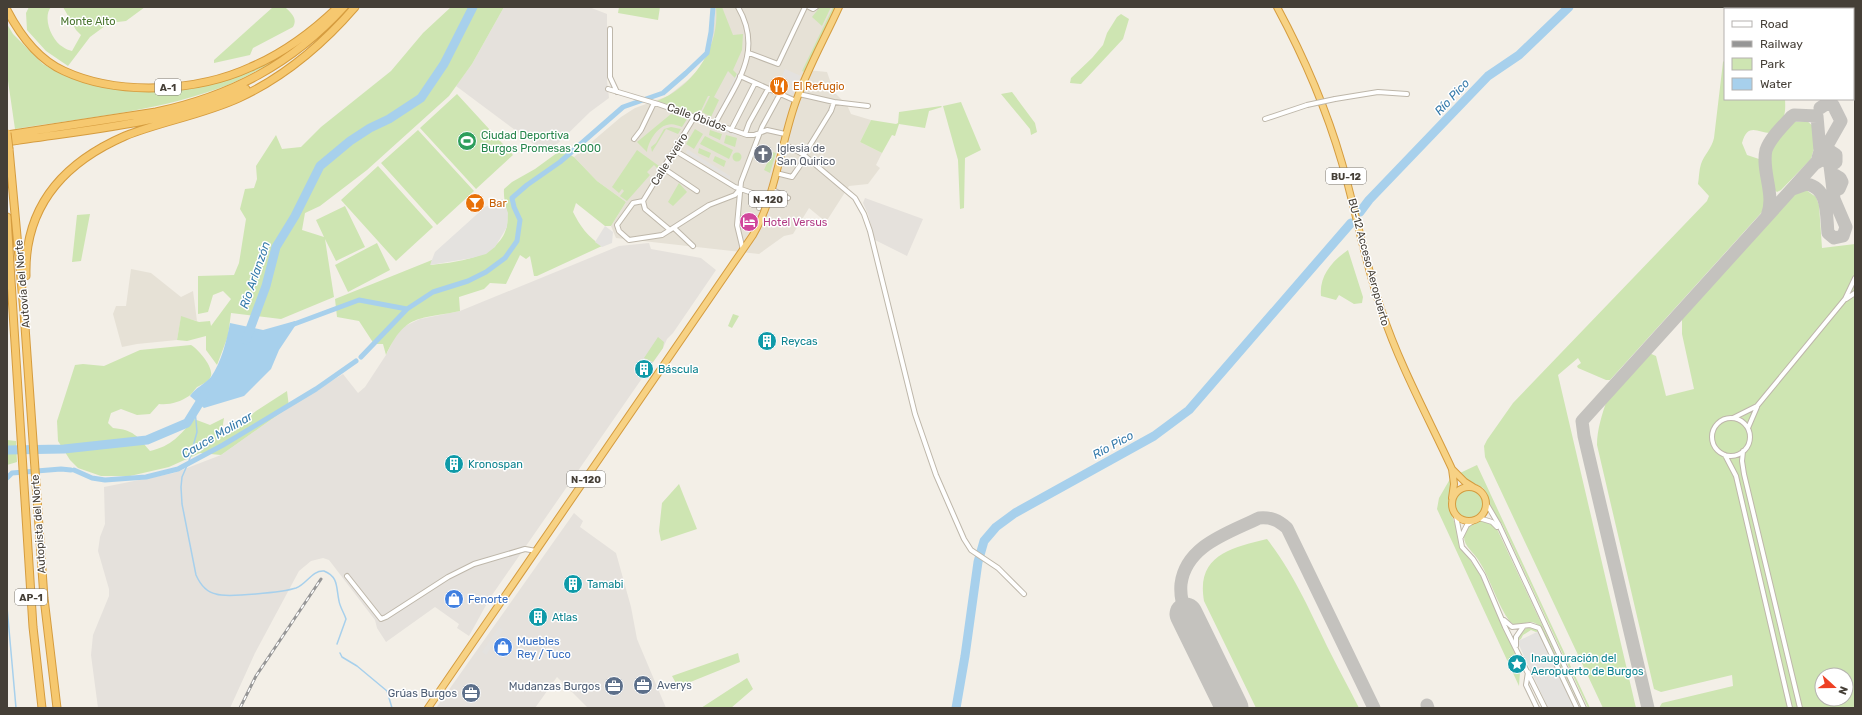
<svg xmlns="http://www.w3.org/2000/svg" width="1862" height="715" viewBox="0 0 1862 715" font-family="Rubik,sans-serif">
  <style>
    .residential { fill: #e6e1d6 }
    .industrial { fill: #e5e1dc }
    .green { fill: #cee5b2; fill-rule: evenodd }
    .parking { fill: #e4e2df }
    .water { fill: #a7d0ec }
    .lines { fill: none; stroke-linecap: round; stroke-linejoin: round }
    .stream { stroke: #a7d0ec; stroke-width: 1.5 }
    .canal { stroke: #a7d0ec; stroke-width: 5 }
    .river { stroke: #a7d0ec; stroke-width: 9 }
    .taxiway { stroke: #c4c2be; stroke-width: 13 }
    .runway { stroke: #c4c2be; stroke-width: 33 }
    .minor-casing { stroke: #beb7aa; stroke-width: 6 }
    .trunk-casing { stroke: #d59c3f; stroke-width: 8 }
    .motorway-casing { stroke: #d59c3f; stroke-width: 9 }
    .minor { stroke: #fff; stroke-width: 4 }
    .trunk { stroke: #f7d284; stroke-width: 6 }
    .motorway { stroke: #f6c86f; stroke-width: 7 }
    .rail-casing { stroke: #969696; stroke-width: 3 }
    .rail { stroke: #fff; stroke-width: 1.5; stroke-dasharray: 4.5; stroke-linecap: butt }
    .minor-bridge-casing { stroke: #beb7aa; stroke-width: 6; stroke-linecap: butt }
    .motorway-bridge-casing { stroke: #d59c3f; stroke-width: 9; stroke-linecap: butt }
    .minor-bridge { stroke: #fff; stroke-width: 4 }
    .motorway-bridge { stroke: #f6c86f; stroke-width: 7 }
    .labels { text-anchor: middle; stroke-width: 3; stroke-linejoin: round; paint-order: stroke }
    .shield { fill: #fff; stroke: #7d7973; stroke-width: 1 }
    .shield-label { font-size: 10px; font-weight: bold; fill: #453f37 }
    .park-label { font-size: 11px; fill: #48742d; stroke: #fff }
    .food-label { font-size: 11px; fill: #c56008; stroke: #fff; text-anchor: start }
    .street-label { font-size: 11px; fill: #453f37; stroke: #fff }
    .leisure-label { font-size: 11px; fill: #27864d; stroke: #fff; text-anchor: start }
    .worship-label { font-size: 11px; fill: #5b616d; stroke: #fff; text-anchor: start }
    .hotel-label { font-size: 11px; fill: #b23c85; stroke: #fff; text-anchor: start }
    .culture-label { font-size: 11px; fill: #0d838f; stroke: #fff; text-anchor: start }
    .shop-label { font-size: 11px; fill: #366cbe; stroke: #fff; text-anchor: start }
    .service-label { font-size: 11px; fill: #4e5e75; stroke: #fff; text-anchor: end }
    .water-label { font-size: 12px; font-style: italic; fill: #367bab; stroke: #fff }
  </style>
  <rect width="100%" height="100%" fill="#f3efe7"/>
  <path class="residential" d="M714 7H835L807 70 827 72 834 92 847 105 851 114 871 120 860 142 882 153 876 165 880 168 868 184 849 186 826 222 809 208 793 234 784 236 759 254 616 238 611 226 626 202 597 181 574 157 621 117 635 108 668 96 688 80 697 71 708 54 712 36 715 17Z
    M131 269 151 273 181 297 193 291 197 321 181 317 177 340 137 344 122 347 113 314 116 306H126Z"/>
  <path class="industrial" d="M504 7H589L607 14V80L609 98 590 112 547 154 456 86 472 64Z
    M865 198 923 219 907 256 875 240 868 214 863 203Z
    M649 243 651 249 701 258 716 270 673 333 667 339 663 348 490 598 469 636 457 628 459 624 435 607 386 642 377 628 375 620 329 560 323 558 311 561 299 571 255 653 230 708H98L91 655 93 635 109 596V589L98 551 100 537 105 524 104 487 174 473 221 455 289 407 343 374 358 393 365 387 386 355 395 337 403 327 420 319 460 311 619 246Z
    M574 513 583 521 580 527 616 553 631 607 637 639 666 708H588L557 677 535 708H436Z"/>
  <path class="green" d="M29 7H51C42 18 52 41 63 47 65 49 69 50 72 51L81 35 76 30 63 7H145L126 21 109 23 90 37 68 66 46 51 27 30 26 13Z
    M273 7H285C291 13 298 18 293 27L253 48 250 55 214 63V60Z
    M451 7H504L472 64 449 96 367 170 320 206 305 213 302 230 324 237 316 220 345 206 365 247 336 261 325 239 334 297 281 319 231 313 228 336 217 365 206 350V336L187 341 177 340 181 316 199 322 210 321 211 326 231 299 223 291 213 295 208 312 198 314V276L234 275 239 263 246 219 240 209 245 189 254 188 257 179 256 166 276 135 282 149 301 147 321 127 391 71 423 33Z
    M619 7H660L658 20 618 13Z
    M716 7H722L733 35 743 34 742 50 733 70 737 74 735 78 728 71 714 97 719 100 711 117 702 112 710 96H708L699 115 657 101C694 86 720 47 716 7Z
    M820 7H831L822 26 812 17Z
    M833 7H835L804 72 802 71Z
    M1121 14 1129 19 1123 39 1081 84 1070 83 1071 78 1092 58 1103 45 1107 33 1117 17Z
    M7 24 13 34 43 64 63 75 85 83 111 87 178 88 269 62V64C252 73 236 83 217 89 153 112 83 118 15 129L7 74Z
    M1853 53H1855V91H1853Z
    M1725 60V99H1785C1786 117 1784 120 1770 133 1758 133 1748 122 1742 143L1747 155 1759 159 1761 163 1765 207 1762 212 1610 380H1606L1578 368 1577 366 1581 363 1578 358 1558 375 1636 708H1603L1485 457 1484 446 1487 440 1513 403 1707 201 1709 196 1698 184C1699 178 1699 170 1701 164 1704 155 1712 148 1714 138L1723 62Z
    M1012 92 1035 123 1037 132 1031 135 1030 129 1001 94Z
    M457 94 513 155 476 189 420 128Z
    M961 102 981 150 965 158 964 208 960 209 958 160 943 106Z
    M941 106 942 107 929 111 925 128 899 124 895 136 892 135 882 153 860 142 871 120 896 124 898 123 899 112Z
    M671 114 687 119 682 127C677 125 672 123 667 125 657 127 648 142 647 152L637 142Z
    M1807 121 1813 126 1814 148 1811 159 1781 190 1777 192 1772 188C1770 156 1766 145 1793 122Z
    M671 127 681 129 678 134 666 129 652 152 651 147 656 143 664 129Z
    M695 129 703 134 694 149 686 144Z
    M418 130 474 191 437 225 381 163Z
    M710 130 722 134 720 140 709 135Z
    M726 135 737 138 735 147 724 143Z
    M705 136 733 150 729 159 700 144Z
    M699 148 711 153 709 158 698 153Z
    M561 150 574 157 597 181 626 202 611 226H605L576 203 573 212C580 226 588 237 602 246L537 276H534L530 256 526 259 520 255 506 284 490 283 484 289 459 297 460 311C418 320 406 313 386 355L383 344H374L359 321 337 317 335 299 432 260 431 265C457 262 501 258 507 225 509 212 503 202 504 189L512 182 535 169Z
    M637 150 659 166 657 168 654 165 647 172 650 175 627 201 620 196 624 191 622 189 619 193 612 187Z
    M772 152 776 153 770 173 764 170Z
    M732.5 157a4.5 4.5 0 1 1 9 0a4.5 4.5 0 1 1-9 0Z
    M715 156 726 161 724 167 713 161Z
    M378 166 433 227 396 261 341 200Z
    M679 183 687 192 673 206 668 202Z
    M1806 190 1816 197 1819 205 1822 248 1855 244V708H1659L1662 703 1733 686 1732 675 1661 692 1654 689 1597 445C1597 430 1602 414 1607 400 1611 391 1641 362 1649 353L1656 356 1666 396 1694 389 1682 334V317L1795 194ZM1822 675H1846V699H1822Z
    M90 214 81 261 72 262 77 215Z
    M377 243 390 270 348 292 335 265Z
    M1348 250 1363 297 1362 303 1354 304 1339 295 1336 300 1321 296C1319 276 1332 261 1348 250Z
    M733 314 739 316 732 328 728 326Z
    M658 337 664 342 663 348 653 362 644 358Z
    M191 345C198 349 216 369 210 378 208 382 201 385 197 387 194 390 192 394 189 396 180 402 170 405 159 404L150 414 137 415 121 409 111 413 108 423 113 428C134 430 137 436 150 451 172 446 180 435 194 419L210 425 224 418 222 430 223 438 256 411 287 391 289 407 221 455 200 453 169 467 130 476H101L78 468 70 460 58 441 57 421 75 365 83 364 104 366 140 350Z
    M7 440 16 441 17 462 7 465Z
    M1477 465 1590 708H1588L1502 524 1492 511 1486 492 1483 488 1470 482 1460 473Z
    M1450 479 1451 488 1449 507 1457 530 1459 545 1478 571 1520 661 1517 663 1520 672 1519 686 1437 509 1439 498Z
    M679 484 697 529 661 541 659 531 662 503Z
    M1455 504a14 14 0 1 1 28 0a14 14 0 1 1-28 0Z
    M1482 520 1492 523 1497 529 1581 708 1542 629C1534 619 1528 622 1517 626L1510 622C1497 604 1491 580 1479 561 1474 552 1463 546 1464 535 1465 525 1474 523 1482 520Z
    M1267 539C1296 577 1310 612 1331 654 1340 672 1350 690 1359 708H1256L1204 601C1196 555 1231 548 1267 539Z
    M1527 628H1533L1539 631 1536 632 1531 630 1523 635 1521 639 1518 641C1518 635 1522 630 1527 628Z
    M738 653 740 662 678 687 672 676Z
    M747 678 753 689 731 708H701Z"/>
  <path class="parking" d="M785 69 801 76 792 95 789 96 780 92 786 78 782 76Z
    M740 73 720 111V108L737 74Z
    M703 123 738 135 736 136 704 125Z
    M687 149 730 176V180L686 153Z
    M503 199 508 213 507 227 495 247 486 254 472 258 430 265 435 252 485 207Z
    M605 226 613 232 612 243 602 247 595 242Z
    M499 627 503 630 486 655 482 652Z
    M1539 631 1576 708H1548L1518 643V641Z"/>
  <path class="water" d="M295 321V326L279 350 271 369 244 396 204 408 190 396C195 388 205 384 211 377 221 363 227 340 230 323L263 330Z"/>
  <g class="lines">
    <path class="stream" d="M195 410 197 432 189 461 182 477 181 487 182 504 196 575C200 584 206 592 216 594 227 598 284 592 296 588 307 584 312 570 324 571 339 577 336 588 339 601 340 607 344 613 346 619L337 644
      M7 607 16 708
      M340 653 342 657 357 666 387 691 392 708"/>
    <path class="canal" d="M289 326 359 300 407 309
      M361 357 407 309 433 292 468 281 486 272 505 258 517 241 520 220 514 207 512 198 527 185 560 162 623 107 663 93 686 73 707 53 711 32 713 7
      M74 470 92 478 105 480 146 477 178 469 223 445 316 389 356 361
      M7 478 12 473 61 469 71 470"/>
    <path class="river" d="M1360 212 1369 200 1488 76 1519 55 1569 7
      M246 340 266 286 276 247 295 216 320 166 350 141 370 128 389 119 421 98 444 64 473 7
      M7 450 64 449 147 440 187 423 205 394
      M956 708 965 656 978 562 984 541 996 527 1015 513 1154 436 1189 410 1351 223"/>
    <path class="taxiway" d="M1820 158 1825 152 1830 151 1836 155V162L1830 166 1833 190 1839 189 1842 182 1840 178 1835 175
      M1793 189 1807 184C1829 189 1826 214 1828 233L1834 238 1843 236 1846 227 1834 199 1830 165C1826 159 1822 159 1816 163
      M1767 216C1776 195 1761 171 1766 150 1770 138 1783 126 1791 117L1794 115 1817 116 1820 151 1818 158
      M1186 614C1182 604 1180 595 1181 584 1186 545 1229 533 1259 518 1271 517 1278 520 1287 528L1374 708
      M1427 705 1428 708
      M1648 708 1584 436 1582 421 1820 158 1841 121 1833 105 1826 104 1820 108"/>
    <path class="runway" d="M1186 614 1232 708"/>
    <g class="minor-casing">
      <path id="minor" d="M809 7 813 9 816 7
        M610 29V77L617 92
        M749 53 778 64 805 7
        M740 76 796 101
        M608 89 658 104 747 135H754L767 130 785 134
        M799 94 834 102 868 106
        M1335 99 1378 92 1407 94
        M1265 119 1307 105
        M715 124C736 83 764 52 738 7
        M731 130 755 83
        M745 134 749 123 768 89
        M634 139 641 130 654 103
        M783 143 804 155 855 198 864 214 870 231 915 414 936 475 964 539 971 550 998 568 1024 594
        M674 150 735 187 761 196 759 208
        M804 155 831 111 834 102
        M663 168 697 191
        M776 173 792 177 801 164 809 159
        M771 189 788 198
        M643 201 633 203 617 225 619 231 629 240 662 235 709 205 735 195 740 189
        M643 201 695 116
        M643 201 645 209 670 230
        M674 228 693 246
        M743 250 737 225 741 182 762 127 780 94
        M1846 299 1855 293
        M1733 418 1757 406 1845 299 1855 278
        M1712 437a19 19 0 1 1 38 0a19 19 0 1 1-38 0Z
        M1748 428 1757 407
        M1743 451 1742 461 1744 474 1800 708
        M1725 455 1736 476 1790 708
        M1486 503 1499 525 1584 708
        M1456 516 1462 547 1473 559 1483 575 1505 627 1545 708
        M1479 518 1492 522 1497 527
        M1461 537 1467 525 1475 520
        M347 576 381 619 386 617 448 577 474 564 525 549 536 551
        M1504 620 1512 627 1530 625 1539 628 1577 708
        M1516 646V637L1523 627
        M1528 672 1526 685 1537 708"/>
    </g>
    <g class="trunk-casing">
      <path id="trunk" d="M1277 7C1304 57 1326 108 1342 163 1356 212 1365 263 1382 312 1400 366 1428 417 1452 469L1454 484 1452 498
        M1452 469 1465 482 1473 487
        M1452 504a17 17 0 1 1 34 0a17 17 0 1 1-34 0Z
        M428 708 753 235C775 197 780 149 794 107 805 73 824 40 839 7"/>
    </g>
    <g class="motorway-casing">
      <path id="motorway" d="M7 10C20 35 37 59 64 71 118 96 197 92 251 67 284 53 312 32 338 7
        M7 135 156 112C231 96 292 64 344 7
        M7 142C82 130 178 123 246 89
        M9 149 24 312 44 598 57 708
        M7 217 33 627 42 708
        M26 276C24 207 63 163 125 136 162 121 202 115 239 98 284 77 323 44 355 7"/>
    </g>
    <use href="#minor" class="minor"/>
    <use href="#trunk" class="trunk"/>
    <use href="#motorway" class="motorway"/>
    <g class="rail-casing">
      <path id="rail" d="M240 708 256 676 321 579"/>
    </g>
    <use href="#rail" class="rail"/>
    <g class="minor-bridge-casing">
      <path id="minor-bridge" d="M1307 105 1335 99"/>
    </g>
    <g class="motorway-bridge-casing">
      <path id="motorway-bridge" d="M7 133 9 149"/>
    </g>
    <use href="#minor-bridge" class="minor-bridge"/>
    <use href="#motorway-bridge" class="motorway-bridge"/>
  </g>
  <defs>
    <g id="restaurant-disc" transform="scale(1)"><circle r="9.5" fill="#e8710a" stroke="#fff"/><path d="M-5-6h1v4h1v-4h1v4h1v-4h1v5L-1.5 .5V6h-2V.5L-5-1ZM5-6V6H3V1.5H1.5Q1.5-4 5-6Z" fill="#fff"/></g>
    <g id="stadium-disc" transform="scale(1)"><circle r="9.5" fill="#2e9e5b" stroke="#fff"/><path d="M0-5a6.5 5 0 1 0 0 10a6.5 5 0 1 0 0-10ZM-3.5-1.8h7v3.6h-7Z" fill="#fff"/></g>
    <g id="church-disc" transform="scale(1)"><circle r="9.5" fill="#6b7280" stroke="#fff"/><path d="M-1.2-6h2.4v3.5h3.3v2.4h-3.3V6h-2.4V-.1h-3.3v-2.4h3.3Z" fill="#fff"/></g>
    <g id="bar-disc" transform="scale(1)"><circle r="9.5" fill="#e8710a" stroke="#fff"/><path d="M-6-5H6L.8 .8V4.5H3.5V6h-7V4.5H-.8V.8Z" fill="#fff"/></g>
    <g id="hotel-disc" transform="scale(1)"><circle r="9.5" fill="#d1479c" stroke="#fff"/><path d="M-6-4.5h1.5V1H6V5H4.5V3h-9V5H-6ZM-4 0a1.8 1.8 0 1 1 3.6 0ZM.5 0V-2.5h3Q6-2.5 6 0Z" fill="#fff"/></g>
    <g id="building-disc" transform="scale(1)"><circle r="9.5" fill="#0f9aa8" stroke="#fff"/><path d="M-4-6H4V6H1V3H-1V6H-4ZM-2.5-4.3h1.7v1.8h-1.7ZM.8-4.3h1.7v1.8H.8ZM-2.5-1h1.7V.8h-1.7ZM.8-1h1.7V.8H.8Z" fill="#fff"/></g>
    <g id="shop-disc" transform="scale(1)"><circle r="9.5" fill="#3f7fe0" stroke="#fff"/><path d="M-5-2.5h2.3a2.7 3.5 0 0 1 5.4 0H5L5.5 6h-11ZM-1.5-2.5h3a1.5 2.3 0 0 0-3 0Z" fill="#fff"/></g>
    <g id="sight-disc" transform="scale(1)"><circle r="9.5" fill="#0f9aa8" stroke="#fff"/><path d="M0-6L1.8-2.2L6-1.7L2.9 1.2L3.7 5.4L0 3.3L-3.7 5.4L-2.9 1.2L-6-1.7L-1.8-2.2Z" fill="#fff"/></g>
    <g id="office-disc" transform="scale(1)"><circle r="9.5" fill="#5c6f8a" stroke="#fff"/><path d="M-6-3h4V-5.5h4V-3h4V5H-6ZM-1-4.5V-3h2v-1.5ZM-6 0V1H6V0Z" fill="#fff"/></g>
  </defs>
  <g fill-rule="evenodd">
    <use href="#restaurant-disc" x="779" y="86"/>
    <use href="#stadium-disc" x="467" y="141"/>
    <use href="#church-disc" x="763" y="154"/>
    <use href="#bar-disc" x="475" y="203"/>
    <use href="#hotel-disc" x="749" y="222"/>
    <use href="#building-disc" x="767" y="341"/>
    <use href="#building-disc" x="644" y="369"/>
    <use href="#building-disc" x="454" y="464"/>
    <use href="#building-disc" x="573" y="584"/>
    <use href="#shop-disc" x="454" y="599"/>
    <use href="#building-disc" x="538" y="617"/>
    <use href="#shop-disc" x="503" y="647"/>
    <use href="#sight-disc" x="1517" y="664"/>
    <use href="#office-disc" x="643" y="685"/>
    <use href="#office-disc" x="614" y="686"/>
    <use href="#office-disc" x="471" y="693"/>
  </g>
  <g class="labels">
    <g class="shield">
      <rect x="155" y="79" width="26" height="16" rx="3"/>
      <rect x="1326" y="168" width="40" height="16" rx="3"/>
      <rect x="749" y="191" width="38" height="16" rx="3"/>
      <rect x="567" y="471" width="38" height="16" rx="3"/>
      <rect x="15" y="589" width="32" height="16" rx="3"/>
    </g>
    <g class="shield-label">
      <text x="168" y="91">A-1</text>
      <text x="1346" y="180">BU-12</text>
      <text x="768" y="203">N-120</text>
      <text x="586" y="483">N-120</text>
      <text x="31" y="601">AP-1</text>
    </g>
    <g class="park-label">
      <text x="88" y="25">Monte Alto</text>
    </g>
    <g class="food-label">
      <text x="793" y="90">El Refugio</text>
      <text x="489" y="207">Bar</text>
    </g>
    <g class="street-label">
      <text transform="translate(697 117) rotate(20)" y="4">Calle Óbidos</text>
      <text transform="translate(669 159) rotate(-58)" y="4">Calle Aveiro</text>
      <text transform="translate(1369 262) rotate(75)" y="4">BU-12 Acceso Aeropuerto</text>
      <text transform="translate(22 284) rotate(-95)" y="4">Autovía del Norte</text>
      <text transform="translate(38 524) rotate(-94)" y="4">Autopista del Norte</text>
    </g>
    <g class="leisure-label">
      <text x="481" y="139">Ciudad Deportiva<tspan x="481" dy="13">Burgos Promesas 2000</tspan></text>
    </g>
    <g class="worship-label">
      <text x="777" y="152">Iglesia de<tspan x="777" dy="13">San Quirico</tspan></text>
    </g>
    <g class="hotel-label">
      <text x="763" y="226">Hotel Versus</text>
    </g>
    <g class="culture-label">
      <text x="781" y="345">Reycas</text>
      <text x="658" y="373">Báscula</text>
      <text x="468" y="468">Kronospan</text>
      <text x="587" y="588">Tamabi</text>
      <text x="552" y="621">Atlas</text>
      <text x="1531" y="662">Inauguración del<tspan x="1531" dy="13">Aeropuerto de Burgos</tspan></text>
    </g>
    <g class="shop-label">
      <text x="468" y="603">Fenorte</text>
      <text x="517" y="645">Muebles<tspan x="517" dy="13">Rey / Tuco</tspan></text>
    </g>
    <g class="service-label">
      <text x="657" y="689" text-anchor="start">Averys</text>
      <text x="600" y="690">Mudanzas Burgos</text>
      <text x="457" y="697">Grúas Burgos</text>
    </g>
    <g class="water-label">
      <text transform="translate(1452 97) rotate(-47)" y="4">Río Pico</text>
      <text transform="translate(255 275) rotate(-71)" y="4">Río Arlanzón</text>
      <text transform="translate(217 435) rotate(-30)" y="4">Cauce Molinar</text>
      <text transform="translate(1113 445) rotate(-29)" y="4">Río Pico</text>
    </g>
  </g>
  <rect width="1862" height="715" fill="none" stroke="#453f37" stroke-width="16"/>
  <rect x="1724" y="8" width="130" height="92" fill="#ffffff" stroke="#b5b2af"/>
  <rect x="1732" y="21" width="20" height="6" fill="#ffffff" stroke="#b5b2af"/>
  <text x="1760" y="28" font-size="12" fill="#453f37">Road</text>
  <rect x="1732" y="41" width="20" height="6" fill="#969696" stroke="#b5b2af"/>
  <text x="1760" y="48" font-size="12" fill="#453f37">Railway</text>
  <rect x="1732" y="58" width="20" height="12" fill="#cee5b2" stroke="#b5b2af"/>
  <text x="1760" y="68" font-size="12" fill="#453f37">Park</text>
  <rect x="1732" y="78" width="20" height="12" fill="#a7d0ec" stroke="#b5b2af"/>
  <text x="1760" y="88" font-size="12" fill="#453f37">Water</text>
  <g transform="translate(1834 687) rotate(111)"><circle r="19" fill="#ffffff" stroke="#b5b2af"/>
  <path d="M0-3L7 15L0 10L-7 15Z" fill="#ee4023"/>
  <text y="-6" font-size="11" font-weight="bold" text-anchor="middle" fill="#453f37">N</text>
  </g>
</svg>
